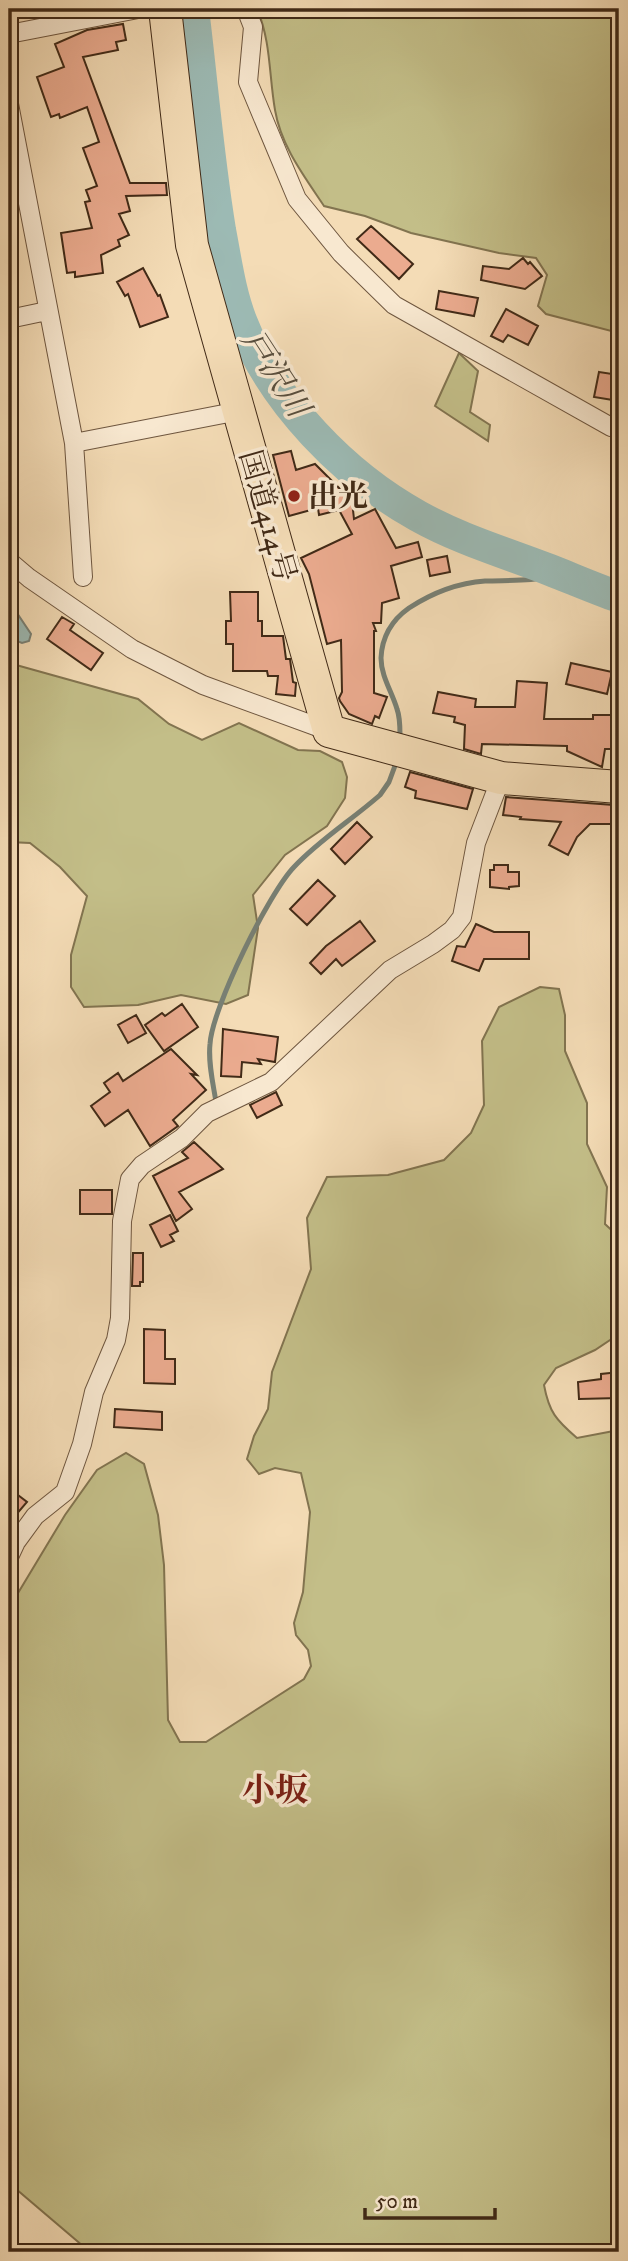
<svg xmlns="http://www.w3.org/2000/svg" width="628" height="2261" viewBox="0 0 628 2261" font-family="'IM FELL DW Pica','Noto Serif JP',serif">
  <style>
    .green { fill: #c3be88; stroke: #827450; stroke-width: 2 }
    .water { fill: #9cbab4; stroke: #788075; stroke-width: 2 }
    .lines { fill: none; stroke-linecap: round; stroke-linejoin: round }
    .stream { stroke: #788075; stroke-width: 5 }
    .river { stroke: #9cbab4; stroke-width: 32 }
    .building { fill: #ebab8f; stroke: #412a17; stroke-width: 2 }
    .street-casing { stroke: #6e563f; stroke-width: 20 }
    .highway-casing { stroke: #412a17; stroke-width: 34 }
    .street { stroke: #f8e8d0; stroke-width: 18 }
    .highway { stroke: #f4dcb6; stroke-width: 32 }
    .poi-dot { fill: #8f2418; stroke: #f8e8d0; stroke-width: 2.5 }
    .labels { text-anchor: middle; stroke-width: 7; stroke-linejoin: round; paint-order: stroke }
    .poi-label { font-size: 30px; font-weight: bold; fill: #412a17; stroke: #f8e8d0; text-anchor: start }
    .street-label { font-size: 30px; fill: #412a17; stroke: #f8e8d0 }
    .water-label { font-size: 32px; font-style: italic; fill: #584e3e; stroke: #f8e8d0 }
    .quarter-label { font-size: 33px; font-weight: bold; fill: #7a1f14; stroke: #f8e8d0 }
  </style>
  <rect width="100%" height="100%" fill="#f4dcb6"/>
  <filter id="stains"><feTurbulence type="fractalNoise" baseFrequency=".00286" numOctaves="4"/><feColorMatrix values="0 0 0 0 .2 0 0 0 0 .09 0 0 0 0 .02 0 0 0 .5 -.17"/></filter>
  <radialGradient id="worn" r=".72"><stop offset=".6" stop-color="#630" stop-opacity="0"/><stop offset="1" stop-color="#630" stop-opacity=".3"/></radialGradient>
  <path class="green" d="M257 9H619V333L546 314 538 306 547 275 536 258 499 253 411 233 365 216 324 206C304 176 281 146 275 110 269 76 271 41 257 9Z
    M459 353 478 371 470 412 490 425 488 441 435 406Z
    M9 663 138 699 169 724 202 740 239 723 298 750 320 751 342 762 347 777 345 798 327 826 285 855 253 895 258 928 248 995 226 1004 181 995 138 1005 84 1007 71 987V955L87 896 60 867 30 843 9 842Z
    M540 987 559 989 565 1015V1051L587 1103V1144L607 1187 605 1224 619 1237V1334L595 1350 556 1368 544 1385C549 1412 556 1420 577 1438L619 1430V2252H90L9 2183V1608L65 1515 97 1470 126 1453 144 1464 158 1515 164 1565 168 1720 180 1742H206L304 1679 311 1666 308 1650 296 1635 294 1623 303 1592 310 1512 301 1473 275 1468 259 1474 247 1459 254 1436 268 1409 272 1372 311 1269 307 1218 327 1177 388 1175 444 1160 471 1133 484 1105 482 1041 499 1007Z"/>
  <path class="water" d="M9 601 31 634 29 641 22 643 9 638Z"/>
  <g class="lines">
    <path class="stream" d="M400 735C400 726 400 717 397 709 392 692 381 676 381 658 382 636 392 620 409 608 432 593 457 583 485 581 510 580 535 582 559 574
      M216 1102C213 1083 208 1063 210 1044 212 1008 269 893 294 867 319 840 353 819 380 795L389 782 396 763"/>
    <path class="river" d="M193 9C202 82 208 157 220 230 226 261 230 293 242 323 273 402 344 475 418 516 459 539 506 553 550 570 573 579 596 589 619 597"/>
  </g>
  <path class="building" d="M123 24 126 40 116 42 118 50 83 57 130 183H166L167 195 126 196 130 211 119 214 129 235 118 240 120 246 101 255 103 273 75 277V272L67 273 61 233 92 228 85 202 90 201 86 190 97 186 83 148 99 142 87 107 60 118 59 114 51 117 37 77 64 67 55 44 87 30Z
    M371 226 413 264 399 279 357 239Z
    M523 258 528 264 530 262 542 276 525 289 481 280 483 266 509 269Z
    M143 268 158 296 160 295 168 317 140 327 128 294 125 296 117 282Z
    M439 291 478 298 474 316 436 309Z
    M506 309 538 326 528 345 508 335 503 342 491 336Z
    M599 372 619 375V401L594 397Z
    M291 451 296 470 315 464 352 501 354 519 375 509 396 548 418 542 422 557 391 566 399 598 382 603 381 623H373L376 631H374V693L387 697 379 718 375 716 372 724 349 714 340 701 339 698 342 692 341 640 327 644 309 574 301 558 352 534 339 510 319 515 318 508 289 516 273 455Z
    M447 556 450 572 430 576 427 560Z
    M230 592H258V621H262V636H283L286 659H290L293 682 296 683 295 696 276 694 278 676H268L267 671H233V644H226V621H231Z
    M62 617 74 624 70 630 103 653 91 670 47 639Z
    M571 663 612 672 607 694 566 684Z
    M517 681 547 683 544 719H593V715H619V749H605L602 767 567 751V746L482 744 481 754 464 749 465 725 454 722 455 717 433 713 438 692 476 699 475 707H515Z
    M410 772 473 789 467 809 415 798 416 791 405 787Z
    M506 797 614 805V824H590L577 837 568 855 549 845 561 822 520 819 521 817 503 815Z
    M357 822 372 837 345 864 331 849Z
    M494 865H508V872H519V886L509 887V889L490 887V870H494Z
    M318 880 335 896 307 925 290 909Z
    M360 921 375 941 342 966 336 959 321 974 310 963 326 946Z
    M476 924 494 932H529V959H484L479 971 452 961 457 946 465 947Z
    M182 1004 198 1027 164 1051 145 1025 162 1013 165 1016Z
    M136 1015 146 1033 128 1043 118 1025Z
    M223 1029 278 1037 275 1062 258 1059 261 1064 242 1062 241 1077 221 1076Z
    M171 1049 197 1075 191 1074 206 1090 173 1120 178 1126 150 1146 128 1110 105 1126 91 1106 110 1092 104 1083 118 1073 123 1081Z
    M276 1092 282 1105 257 1118 250 1105Z
    M194 1142 223 1169 179 1192 192 1209 176 1221 153 1176 188 1158 182 1152Z
    M80 1190H112V1214H80Z
    M170 1215 178 1231 170 1235 174 1241 161 1247 150 1225Z
    M133 1253H143V1282H140V1286H132Z
    M144 1329 165 1330V1359H175V1384L144 1383Z
    M619 1372V1398L579 1399 578 1382 601 1379V1374Z
    M115 1409 162 1412V1430L114 1427Z
    M14 1492 27 1502 9 1523V1499Z"/>
  <g class="lines">
    <g class="street-casing">
      <path id="street" d="M246 9 253 27 248 82 297 199 341 253 394 305 611 427 619 429
        M9 34 138 9
        M9 104 74 443 239 411
        M9 319 47 311
        M74 443 83 577
        M9 561 29 578 132 649 203 685 329 731
        M9 1557 16 1542 35 1516 65 1492 82 1444 94 1392 116 1340 120 1318 122 1221 130 1179 142 1165 182 1138 207 1113 271 1082 390 970 433 944 452 930 462 917 476 843 501 778"/>
    </g>
    <g class="highway-casing">
      <path id="highway" d="M165 9 192 245 329 731 501 778 619 787"/>
    </g>
    <use href="#street" class="street"/>
    <use href="#highway" class="highway"/>
  </g>
  <circle class="poi-dot" cx="294" cy="496" r="7"/>
  <g class="labels">
    <g class="poi-label">
      <text x="308" y="506">出光</text>
    </g>
    <g class="street-label">
      <text transform="translate(268 516) rotate(74)" y="10">国道414号</text>
    </g>
    <g class="water-label">
      <text transform="translate(276 373) rotate(57)" y="11">戸沢川</text>
    </g>
    <g class="quarter-label">
      <text x="275" y="1801">小坂</text>
    </g>
  </g>
  <rect width="628" height="2261" fill="none" stroke="#f4dcb6" stroke-width="35"/>
  <rect x="10" y="10" width="607" height="2240" fill="none" stroke="#412a17" stroke-width="3.5"/>
  <rect x="18" y="18" width="593" height="2226" fill="none" stroke="#412a17" stroke-width="2"/>
  <path d="M365 2208v10h130v-10" fill="none" stroke="#412a17" stroke-width="3.5"/>
  <text x="376" y="2208" font-size="21" fill="#412a17" stroke="#f8e8d0" stroke-width="5" paint-order="stroke">50 m</text>
  <rect width="100%" height="100%" filter="url(#stains)"/>
  <rect width="100%" height="100%" fill="url(#worn)"/>
</svg>
